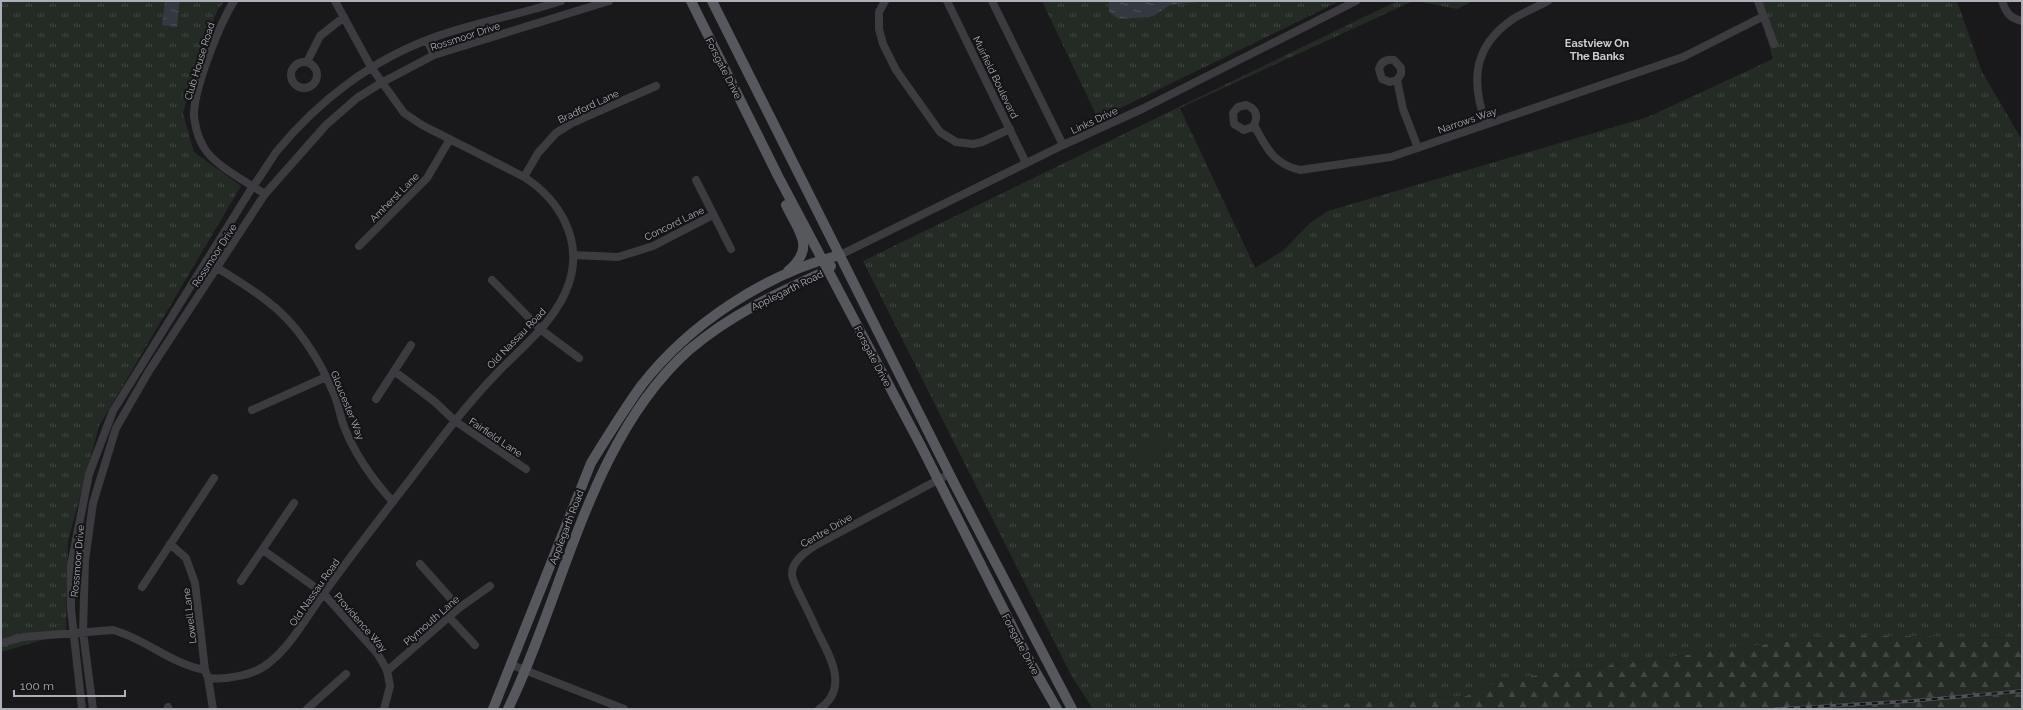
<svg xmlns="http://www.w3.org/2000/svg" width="2023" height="710" viewBox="0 0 2023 710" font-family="Raleway,sans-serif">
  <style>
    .grass { fill: url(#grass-tufts) }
    .forest { fill: url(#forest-firs) }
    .park { fill: #242b25 }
    .water { fill: url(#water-ripples) }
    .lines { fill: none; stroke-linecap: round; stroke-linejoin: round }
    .minor { stroke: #3b3b40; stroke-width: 8 }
    .major { stroke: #57585e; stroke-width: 10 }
    .rail-casing { stroke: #525359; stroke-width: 3.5 }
    .rail { stroke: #141416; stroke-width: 2; stroke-dasharray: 6; stroke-linecap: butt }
    .labels { text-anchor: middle; stroke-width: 4; stroke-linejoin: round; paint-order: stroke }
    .street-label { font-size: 10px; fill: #adb0b9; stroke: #141416 }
    .neighbourhood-label { font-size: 11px; font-weight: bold; fill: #ced0d6; stroke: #141416 }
  </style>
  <defs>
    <pattern id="grass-tufts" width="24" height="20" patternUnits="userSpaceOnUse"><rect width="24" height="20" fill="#242b25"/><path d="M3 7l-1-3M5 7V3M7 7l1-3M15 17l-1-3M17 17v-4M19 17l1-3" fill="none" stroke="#414743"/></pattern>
    <pattern id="forest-firs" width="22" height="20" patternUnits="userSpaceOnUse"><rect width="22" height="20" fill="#242b25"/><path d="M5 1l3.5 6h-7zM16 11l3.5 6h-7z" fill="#414743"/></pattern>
    <pattern id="water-ripples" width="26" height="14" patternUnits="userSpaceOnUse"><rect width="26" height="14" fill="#323940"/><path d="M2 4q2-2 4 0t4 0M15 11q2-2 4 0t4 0" fill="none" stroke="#4d535a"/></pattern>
  </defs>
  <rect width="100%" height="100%" fill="#19191b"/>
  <path class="grass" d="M1 1H225L218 9 195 65 183 114 194 152 241 186 99 426 68 541 66 633 1 652Z
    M1042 1H1340L1098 119Z
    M1397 1H1413L1180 108 1255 268 1284 250 1310 223 1328 211 1648 117 1773 59 1756 1H1957L1982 72 2022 140V638L1833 635 1502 680 1466 696 1255 709H1093L1071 675 863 261Z
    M1417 1H1473L1457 9Z"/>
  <path class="forest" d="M1833 635 2022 638V709H1255L1466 696 1502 680Z"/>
  <path class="park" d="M1166 433 1169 440 1166 441H1170L1173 447 1156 454 1157 456 1144 462 1141 455 1143 454 1142 452 1140 453 1137 447 1150 441 1151 443 1154 441 1153 439Z"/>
  <path class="water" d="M165 1 181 2 179 4 177 27 162 25Z
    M1109 1H1207L1170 5 1155 15 1150 17 1119 19 1109 12Z"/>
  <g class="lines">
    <path class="minor" d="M234 1C220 23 193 90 194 116 195 126 198 137 203 146 213 165 247 182 265 194
      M885 1 879 12V29L883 44 896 70 940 132 956 142 973 144 982 142 1010 129
      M947 1 1026 163
      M992 1 1063 145
      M1758 1 1774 44
      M2002 1C2006 13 2010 18 2022 21
      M427 40 434 55
      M291 75a13 13 0 1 1 26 0a13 13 0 1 1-26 0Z
      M307 62 320 36 344 17
      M1397 80 1390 82 1382 79 1379 69C1381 62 1386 59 1394 60L1401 68V74L1397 80 1403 109 1418 148
      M1486 124C1471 82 1472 47 1513 19 1524 12 1537 7 1548 1
      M1252 127 1244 130 1234 124 1233 113 1238 107 1246 105C1255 108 1259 115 1254 125 1266 147 1273 164 1300 170L1391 157 1683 57 1764 16
      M524 177 538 153 556 133 572 123 656 86
      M696 180 731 249
      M359 246 427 178 450 139
      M573 255 618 257 653 246 713 215
      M840 255 1063 145 1142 109 1356 1
      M206 261C227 274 248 286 267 301 297 323 320 360 334 394 339 405 340 417 345 429 356 456 373 480 393 502
      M492 280 540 329 579 358
      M394 371 435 402 455 421 526 469
      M376 399 411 345
      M252 410 326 377
      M170 544 186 558 195 583 205 670 208 678 213 709
      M263 550 323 593 377 653 387 670 390 686 384 709
      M420 564 459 608
      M241 581 294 503
      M142 587 214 478
      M449 617 475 645
      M1 643 24 637 113 630C146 639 171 664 205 670
      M512 665 624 709
      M387 671 459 608 490 586
      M208 678C227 680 256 675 270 662 293 643 306 617 324 593 352 554 382 516 412 477 439 441 466 405 498 372 524 345 557 320 569 283 583 240 560 200 524 177L422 125 404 113 371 67 335 1
      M168 707 169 709
      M82 709 71 609V565L89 474 113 411 253 186C262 175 269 162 277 151 319 100 373 59 435 37 476 22 519 15 561 1
      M93 709 83 632 85 561 93 503 116 428 149 371 265 194 326 125 357 98 381 83 434 55 609 1
      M307 709 346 674
      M819 709C849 689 831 658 818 633 813 621 807 609 801 597 798 591 793 582 792 575 791 561 807 551 816 545L949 474"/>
    <path class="major" d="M691 1 778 176 920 444 1030 662 1057 709
      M712 1 955 485 1072 709
      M786 205C798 231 817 247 788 271
      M493 709 591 463C607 437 623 411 641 386 689 324 765 274 840 255
      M508 709C564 593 590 438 689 350 730 315 779 292 828 270L831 266"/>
    <g class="rail-casing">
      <path id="rail" d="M1776 709 1912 701 2022 691"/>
    </g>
    <use href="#rail" class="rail"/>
  </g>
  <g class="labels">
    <g class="street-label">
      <text transform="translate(465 36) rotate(-18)" y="4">Rossmoor Drive</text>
      <text transform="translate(199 61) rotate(-73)" y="4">Club House Road</text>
      <text transform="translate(724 68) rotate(63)" y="4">Forsgate Drive</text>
      <text transform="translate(996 77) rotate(64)" y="4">Muirfield Boulevard</text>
      <text transform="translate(588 106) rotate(-25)" y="4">Bradford Lane</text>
      <text transform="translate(1094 120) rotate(-25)" y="4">Links Drive</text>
      <text transform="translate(1467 120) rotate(-19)" y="4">Narrows Way</text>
      <text transform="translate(394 197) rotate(-45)" y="4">Amherst Lane</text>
      <text transform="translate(674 223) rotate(-26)" y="4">Concord Lane</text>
      <text transform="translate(214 255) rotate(-57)" y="4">Rossmoor Drive</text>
      <text transform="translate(787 290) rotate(-26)" y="4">Applegarth Road</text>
      <text transform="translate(516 338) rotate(-46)" y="4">Old Nassau Road</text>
      <text transform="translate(873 356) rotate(62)" y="4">Forsgate Drive</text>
      <text transform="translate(348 405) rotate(68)" y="4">Gloucester Way</text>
      <text transform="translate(496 437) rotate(34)" y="4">Fairfield Lane</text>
      <text transform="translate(566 527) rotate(-69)" y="4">Applegarth Road</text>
      <text transform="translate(826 530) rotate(-30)" y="4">Centre Drive</text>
      <text transform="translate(77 561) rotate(-85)" y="4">Rossmoor Drive</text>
      <text transform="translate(314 592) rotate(-55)" y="4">Old Nassau Road</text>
      <text transform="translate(189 616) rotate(-97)" y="4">Lowell Lane</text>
      <text transform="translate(431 620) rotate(-41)" y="4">Plymouth Lane</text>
      <text transform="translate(361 622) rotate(49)" y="4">Providence Way</text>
      <text transform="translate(1021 644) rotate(62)" y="4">Forsgate Drive</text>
    </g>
    <g class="neighbourhood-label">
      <text x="1597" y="47">Eastview On<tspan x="1597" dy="13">The Banks</tspan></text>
    </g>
  </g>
  <rect width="2023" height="710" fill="none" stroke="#adb0b9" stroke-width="4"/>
  <path d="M14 690v6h111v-6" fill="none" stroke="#adb0b9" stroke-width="2"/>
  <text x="20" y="690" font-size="12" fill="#adb0b9" stroke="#141416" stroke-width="3" paint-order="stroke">100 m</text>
</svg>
